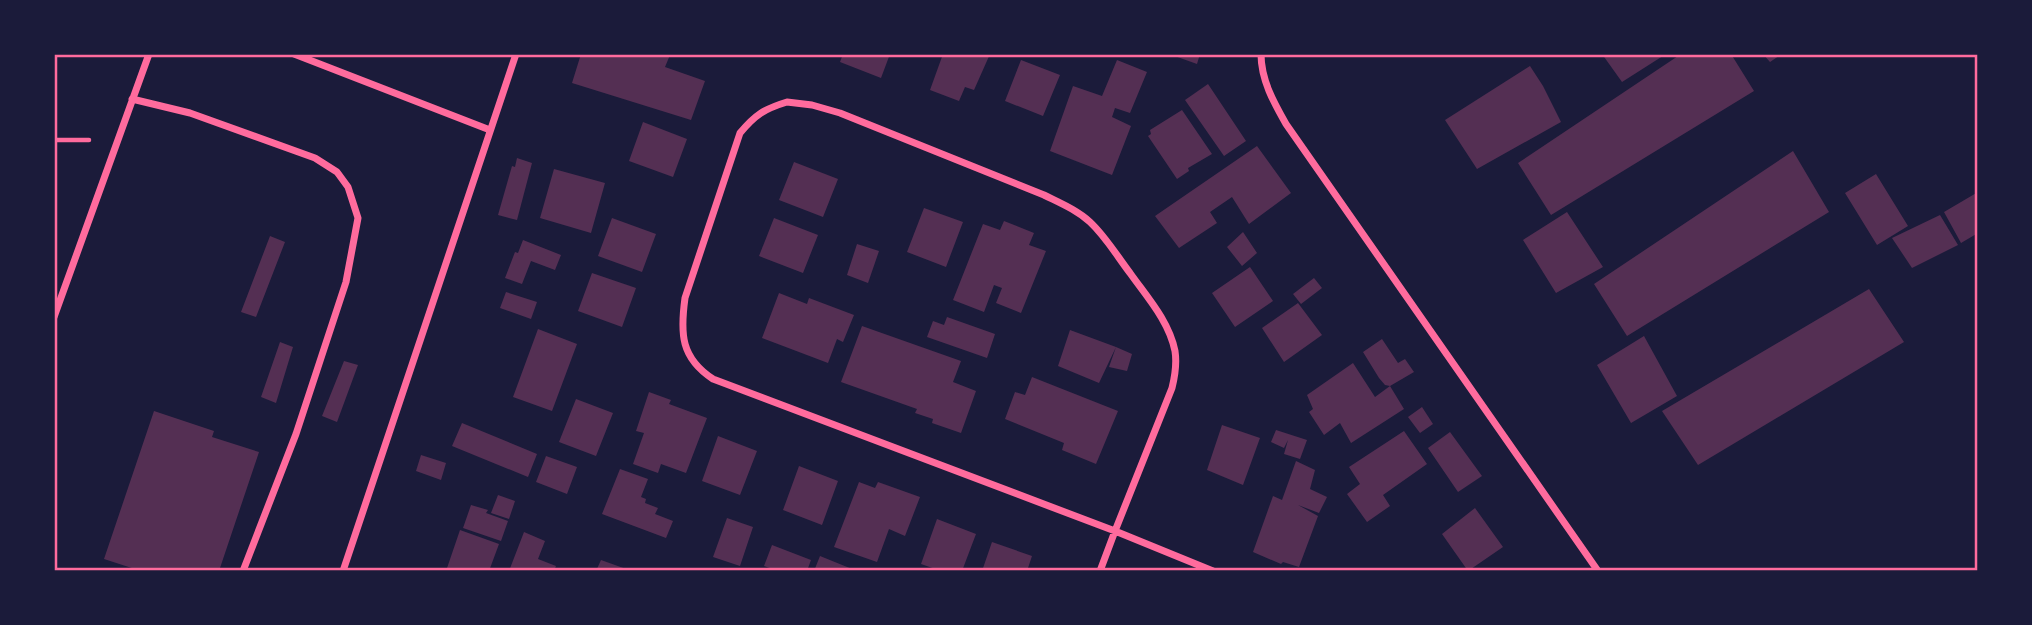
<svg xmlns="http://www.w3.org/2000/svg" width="2032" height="625" viewBox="0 0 2032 625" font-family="'Source Sans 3',sans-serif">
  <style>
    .building { fill: #542f53 }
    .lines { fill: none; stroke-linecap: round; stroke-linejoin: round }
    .path { stroke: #ff6b9d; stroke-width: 4.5 }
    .minor { stroke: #ff6b9d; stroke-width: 7 }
    .neatline { fill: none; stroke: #ff6b9d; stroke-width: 2.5 }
  </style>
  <rect width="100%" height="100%" fill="#1b1b3a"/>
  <path class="building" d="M581 54 670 55 665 67 705 81 691 120 572 83Z
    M843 54H890L881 78 840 62Z
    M943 54H990L974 90 965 87 959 101 930 90Z
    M1169 54H1200L1197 64Z
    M1602 54H1666L1622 82Z
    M1681 54H1731L1754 91 1551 215 1518 163Z
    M1763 54H1782L1770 62Z
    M1021 60 1060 75 1043 116 1005 101Z
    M1117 60 1147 72 1130 113 1115 108 1112 117 1131 126 1112 175 1050 151 1073 86 1102 96Z
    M1530 66 1543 86 1561 122 1477 169 1445 120Z
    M1208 84 1246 141 1224 156 1185 100Z
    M1182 110 1212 154 1188 168 1189 171 1177 179 1148 136 1151 134 1150 130Z
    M643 122 687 139 673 177 629 161Z
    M1257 146 1291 193 1249 224 1232 197 1210 212 1217 223 1179 248 1155 216Z
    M1793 151 1829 212 1627 336 1594 284Z
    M517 158 532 163 517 220 498 215 512 166 515 167Z
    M794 162 838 179 823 217 779 200Z
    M554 169 605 183 591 233 540 218Z
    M1876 174 1908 226 1877 245 1845 193Z
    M1978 192V233L1961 243 1944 212Z
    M924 208 963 222 946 267 907 252Z
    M1567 212 1603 267 1556 293 1523 240Z
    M1940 215 1958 245 1912 268 1892 238Z
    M612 218 656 234 642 272 598 256Z
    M774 218 818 235 803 273 759 256Z
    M1004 221 1034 233 1029 245 1046 251 1021 313 996 303 1002 288 994 285 984 312 953 300 983 224 1000 230Z
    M1243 232 1257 253 1242 266 1227 247Z
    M270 236 285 242 256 317 241 312Z
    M523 240 561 255 555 270 531 261 522 284 505 278 515 252 518 253Z
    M857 244 879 251 868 283 847 275Z
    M1250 267 1273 301 1235 327 1212 293Z
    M592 273 636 288 622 327 578 311Z
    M1314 278 1322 288 1301 304 1293 294Z
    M1869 289 1904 342 1698 465 1662 411Z
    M506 292 537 302 531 319 500 308Z
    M779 293 807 304 809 298 854 315 843 342 837 339 828 363 762 338Z
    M1298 303 1322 335 1284 362 1262 328Z
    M947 317 995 334 987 358 927 337 933 321 944 325Z
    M862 326 961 361 953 382 976 391 961 433 932 423 933 419 915 413 917 409 841 382Z
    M538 329 577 344 552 411 513 397Z
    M1070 330 1116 347 1132 354 1127 371 1109 367 1116 347 1099 383 1058 366Z
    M1644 336 1677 396 1631 423 1597 365Z
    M1382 339 1398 363 1405 359 1414 372 1390 386 1385 385 1379 378 1363 352Z
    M280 342 293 347 276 403 261 397Z
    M344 361 358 365 337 422 322 416Z
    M1353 363 1375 397 1390 386 1404 409 1351 443 1340 423 1324 435 1309 412 1313 409 1307 395Z
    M1032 377 1118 411 1096 464 1062 450 1064 443 1005 419 1015 392 1025 395Z
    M649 392 671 400 669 404 707 418 686 473 661 464 658 473 633 464 644 433 636 431Z
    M576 399 613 413 596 456 559 442Z
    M1422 407 1433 424 1420 433 1408 417Z
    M154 411 214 431 212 437 259 452 219 571H141L104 559Z
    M462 423 537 454 528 477 452 446Z
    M1222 425 1260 438 1243 485 1207 470Z
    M1276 430 1307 440 1300 459 1284 454 1288 440 1284 448 1271 442Z
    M1404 431 1427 464 1383 495 1390 506 1367 522 1347 494 1360 484 1349 467Z
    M1450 432 1482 476 1458 492 1428 448Z
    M718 436 757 451 740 495 702 481Z
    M421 455 446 463 441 480 416 471Z
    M546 456 577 467 567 494 536 482Z
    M1296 461 1315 470 1310 489 1327 497 1319 513 1298 505 1318 516 1299 567 1283 562 1281 564 1253 552 1273 496 1282 500Z
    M799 466 838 481 822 525 783 510Z
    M620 469 648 479 641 497 646 499 645 503 658 508 655 514 673 521 666 538 602 514Z
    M859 482 875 488 878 482 920 497 905 536 889 529 877 562 834 547Z
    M498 495 515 501 509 519 491 513Z
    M471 505 488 510 486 513 508 521 501 541 463 528Z
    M1475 508 1503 547 1468 571 1442 534Z
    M727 518 753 527 740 566 713 557Z
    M937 519 976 534 962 571H941L921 564Z
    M460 530 499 544 489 571H446Z
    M524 532 545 541 538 559 556 566 554 571H509Z
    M992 542 1032 556 1027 571H982Z
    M772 545 811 560 807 571H778L764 566Z
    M820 556 857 571H814Z
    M601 560 629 570V571H596Z"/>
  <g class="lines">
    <path class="path" d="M54 140H89"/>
    <path class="minor" d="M294 54 490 130
      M1261 54C1261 80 1274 103 1286 124L1598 571
      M132 99 190 113 315 158 337 172 348 187 358 218 346 282 296 434 243 571
      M787 102 812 105 840 113 1044 195C1060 203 1077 210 1090 222 1106 237 1117 256 1130 273 1147 297 1169 321 1175 351 1177 364 1175 376 1172 388L1115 531 713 379C681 358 680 334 685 298L740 133C755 115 764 109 787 102Z
      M54 317 149 54
      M343 571 516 54
      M1100 571 1115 531 1213 571"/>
  </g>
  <rect width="2032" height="625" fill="none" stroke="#1b1b3a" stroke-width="112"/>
  <rect x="56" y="56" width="1920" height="513" class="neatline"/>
</svg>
